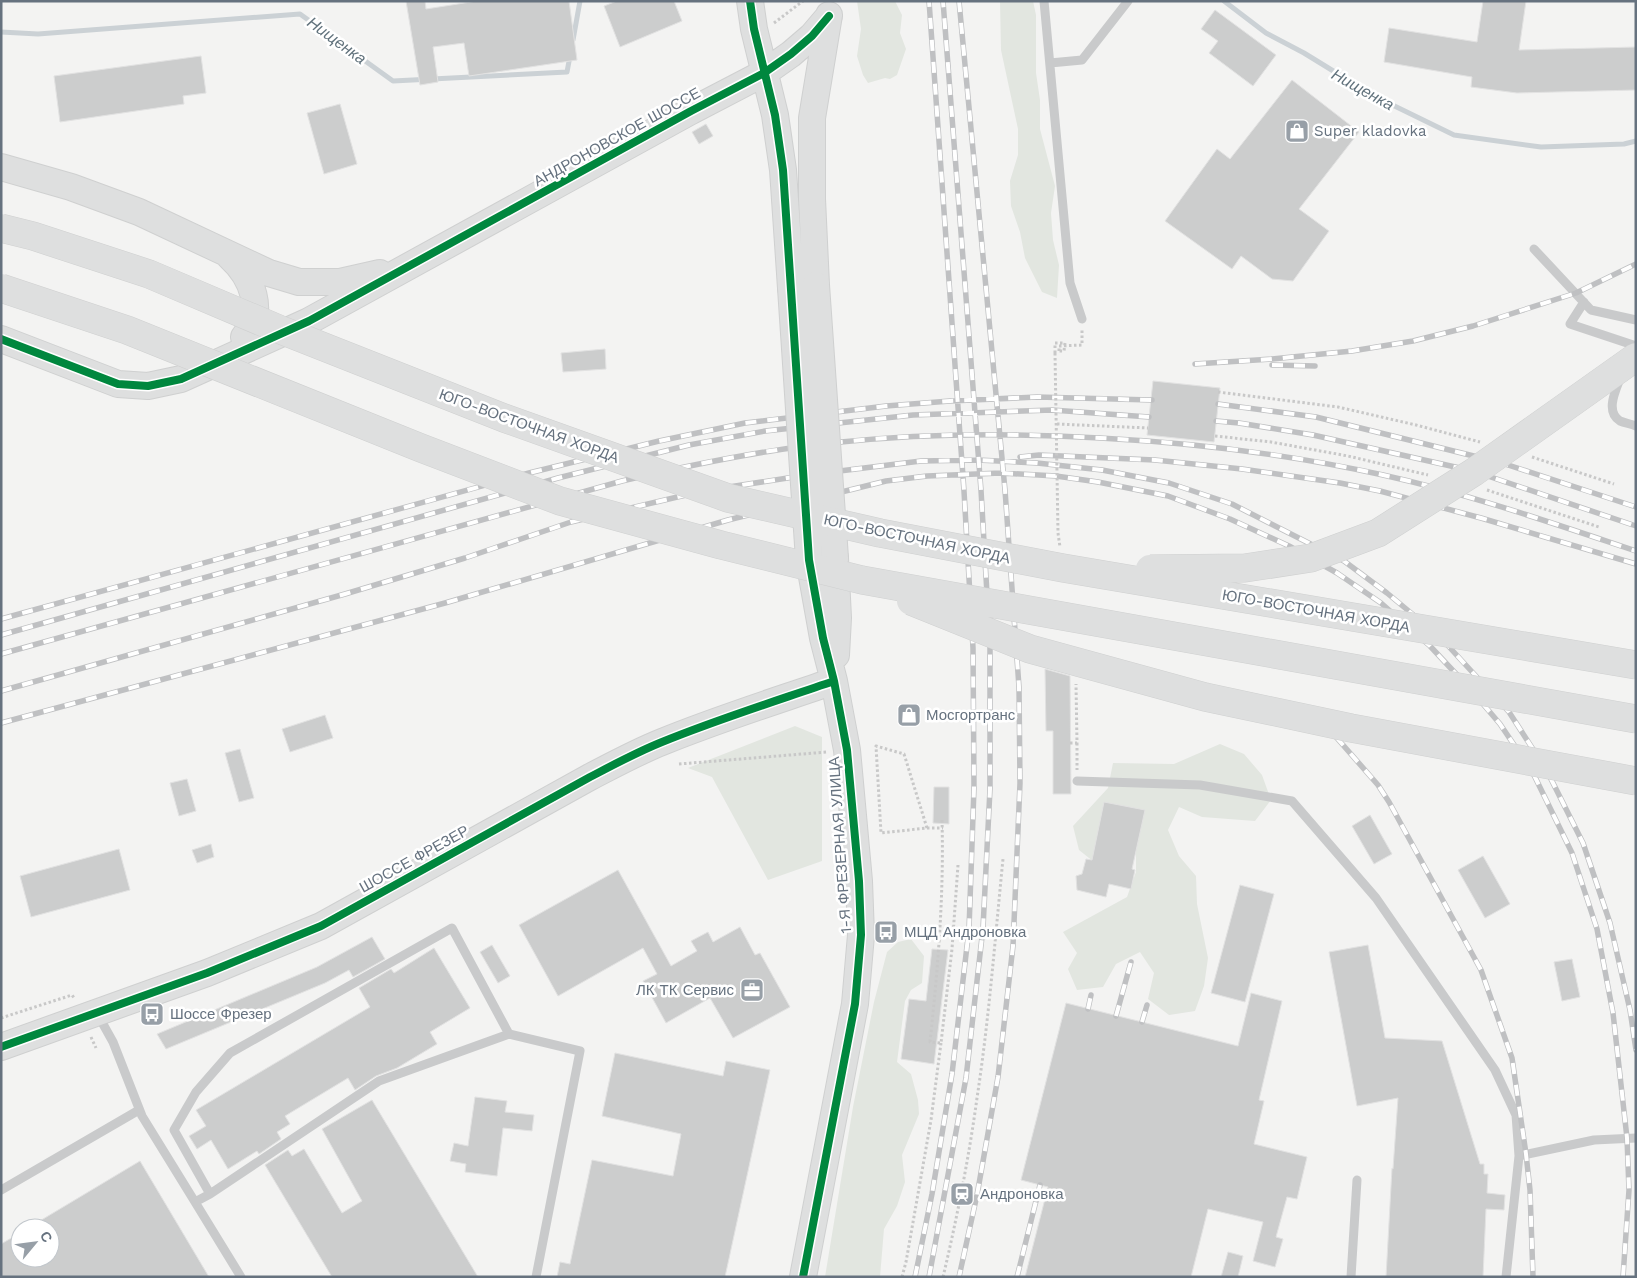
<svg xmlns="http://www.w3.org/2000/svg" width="1637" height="1278" viewBox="0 0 1637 1278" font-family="'Work Sans',sans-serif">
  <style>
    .green { fill: #e2e6e0 }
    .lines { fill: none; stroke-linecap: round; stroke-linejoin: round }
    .stream { stroke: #cbd1d5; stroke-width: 5 }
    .building { fill: #cccdcd; stroke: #e2e2e2 }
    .secondary-casing { stroke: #cfd0d0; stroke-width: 28 }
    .path { stroke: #c8c8c8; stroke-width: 3; stroke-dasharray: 2.5 2.5; stroke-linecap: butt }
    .lane { stroke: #c9cacb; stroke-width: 9 }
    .secondary { stroke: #dedfdf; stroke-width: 26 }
    .rail-casing { stroke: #bfc0c2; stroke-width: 5.5 }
    .rail { stroke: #fff; stroke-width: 4; stroke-dasharray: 11; stroke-linecap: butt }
    .secondary-bridge-casing { stroke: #cfd0d0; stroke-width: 28; stroke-linecap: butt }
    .primary-bridge-casing { stroke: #cfd0d0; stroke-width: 29; stroke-linecap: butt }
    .path-bridge { stroke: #c8c8c8; stroke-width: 3; stroke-dasharray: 2.5 2.5; stroke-linecap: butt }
    .secondary-bridge { stroke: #dedfdf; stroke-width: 26 }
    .primary-bridge { stroke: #dedfdf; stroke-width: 28 }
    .cycleway-casing { stroke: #fff; stroke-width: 11 }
    .cycleway { stroke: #00873e; stroke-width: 8 }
    .labels { text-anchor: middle; stroke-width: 5; stroke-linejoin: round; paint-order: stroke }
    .poi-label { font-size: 15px; fill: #66727f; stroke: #fff; text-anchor: start }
    .street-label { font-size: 15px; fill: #66727f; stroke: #fff }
    .water-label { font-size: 16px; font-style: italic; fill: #62737d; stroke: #fff }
  </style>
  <rect width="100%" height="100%" fill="#f3f3f2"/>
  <path class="green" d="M857 1H895L902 15 900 33 906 49 897 75 890 79 885 78 868 83 863 75 857 56 861 29Z
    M1000 1H1033L1036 15V73L1040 100V129L1055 186 1051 213 1053 240 1059 265 1057 298 1042 292 1025 258 1020 232 1011 206 1010 181 1018 155V129L1001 50Z
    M795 726 822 737V861L768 880 712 777 688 768Z
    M1220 744 1244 754 1262 775 1271 800 1255 821 1202 817 1179 807 1168 830 1179 856 1196 876 1197 904 1208 958 1204 986 1195 1011 1169 1015 1148 999 1154 973 1140 952 1116 964 1103 987 1077 990 1068 969 1077 953 1063 932 1127 897 1136 872V846L1099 866 1079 850 1073 826 1108 788 1113 763 1174 764Z
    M911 939 924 956 922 983 911 990 905 1001 897 1062 911 1074 918 1100 919 1114 902 1155 905 1182 897 1206 884 1229 880 1277H825L853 1107 874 1002 887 952 898 942Z"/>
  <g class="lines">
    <path class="stream" d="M1224 1 1266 33 1304 53 1374 96 1454 135 1541 147 1624 144 1636 141
      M1 32 38 34 300 14 393 81 567 72 570 56
      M573 40 580 1"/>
  </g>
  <path class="building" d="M406 1H425L426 9 477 1H569L577 60 469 76 464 43 433 47 438 82 420 85Z
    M617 1H674L682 21 620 47 604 6Z
    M1483 1H1526L1519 50 1636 47V90L1517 93 1471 87 1472 77 1384 62 1389 28 1477 42Z
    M1215 10 1276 55 1253 86 1209 53 1218 41 1201 29Z
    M201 56 206 93 183 96 184 104 60 122 54 76Z
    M1292 80 1359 132 1299 209 1329 231 1293 281 1272 279 1241 256 1232 269 1165 221 1217 149 1230 159Z
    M340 104 357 164 324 174 307 113Z
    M706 124 713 136 699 144 692 132Z
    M605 349 606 369 563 372 561 353Z
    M1153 381 1220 388 1214 442 1147 435Z
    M1045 669 1070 676 1071 794H1053V731H1046Z
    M325 715 333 738 290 752 282 729Z
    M240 749 254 798 239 802 225 753Z
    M187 779 196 811 179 816 170 783Z
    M934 787H949V824L933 823Z
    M1104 802 1145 810 1132 869 1135 870 1131 889 1109 884 1106 897 1077 890 1076 876 1082 874 1086 859 1092 860Z
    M1370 815 1392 854 1374 864 1352 826Z
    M211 844 214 857 197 863 192 850Z
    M119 849 130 890 31 917 20 876Z
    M1483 856 1510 904 1485 918 1458 870Z
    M618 870 671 966 697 951 691 941 708 932 713 942 740 927 755 955 760 953 790 1007 733 1038 710 998 666 1023 643 981 657 974 643 948 558 996 519 925Z
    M1240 885 1274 894 1245 1002 1211 993Z
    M372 937 385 959 353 977 349 970 325 983 166 1049 157 1034 317 967Z
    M492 945 510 976 498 983 480 952Z
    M1368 945 1385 1038 1442 1041 1480 1164H1484V1174H1488L1487 1193 1505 1195 1504 1210 1486 1209 1483 1277H1386L1392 1168 1393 1169 1398 1098 1357 1106 1329 952Z
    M434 948 470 1008 430 1032 437 1044 397 1068 376 1076 355 1090 348 1078 285 1116 290 1124 277 1132 281 1139 259 1154 257 1151 228 1169 211 1140 197 1149 189 1136 206 1126 196 1110 370 1007 359 988 391 969 394 973Z
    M932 949 948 950 934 1064 901 1059 909 999 926 1001Z
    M1572 959 1580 997 1562 1001 1554 962Z
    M1251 993 1282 1001 1259 1100 1264 1101 1254 1144 1307 1157 1297 1199 1287 1197 1276 1237 1283 1239 1275 1267 1253 1261 1263 1222 1208 1209 1191 1277H1025L1048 1187 1021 1180 1066 1003 1238 1046Z
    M615 1053 723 1076 726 1061 770 1070 725 1277H557L560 1262 570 1264 592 1160 673 1176 681 1134 602 1116Z
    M475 1097 507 1101 505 1112 534 1115 532 1131 503 1128 497 1176 465 1172 466 1164 450 1161 454 1143 468 1146Z
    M372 1100 478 1277H332L265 1165 288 1150 292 1156 304 1149 342 1213 362 1201 322 1129Z
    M140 1161 209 1277H1V1244L20 1233V1258H50V1228H28Z
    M1228 1252 1243 1256 1238 1277H1221Z"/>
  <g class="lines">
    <g class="secondary-casing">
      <path id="secondary" d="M750 1 754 29 775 115 783 170 791 288
        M1 167 71 187 139 212 269 273 299 282H340L380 273
        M230 257C252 277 266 311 244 337
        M816 285 812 199V118L829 15
        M1 339 118 384 148 386 181 379 309 321 691 111 764 73 791 54 812 36 829 16
        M835 558 838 618 836 655
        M1 1047 207 973 321 926 590 777C613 765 637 752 662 742 718 719 776 701 834 681
        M803 1277 855 1004 861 935 859 881 847 750 834 681 823 638 809 560"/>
    </g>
    <path class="path" d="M774 23 803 1
      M1059 351V346L1082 345V330
      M1055 353V343H1065L1064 351H1059
      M1218 392 1338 407 1416 425 1480 442
      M1057 424 1148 428
      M1215 436 1271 442 1348 456 1428 475
      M1532 457 1614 484
      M1487 490 1599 527
      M1058 533 1060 547
      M1070 743H1077L1076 684
      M1077 743V770
      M679 764 827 752
      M942 820C944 894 938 968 930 1042L941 1043 952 949 958 865
      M927 828 904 754 876 746 881 833 927 828H943
      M1 1018 72 995 75 999
      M91 1037 96 1048
      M902 1277 906 1262 931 1120 941 1043
      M943 1277C957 1218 969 1157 977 1098 989 1019 995 939 1003 859"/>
    <path class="lane" d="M1044 1 1070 283 1082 319
      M1050 63 1082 60 1128 1
      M1534 249 1591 310 1636 320
      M1584 302 1570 324 1636 346
      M1621 376C1617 388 1604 411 1620 421 1625 423 1631 424 1636 426
      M1077 781 1200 785 1292 801 1376 898 1495 1070 1516 1115 1519 1156 1506 1277
      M98 1015 113 1042 142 1116 195 1202 210 1194 379 1081 509 1034 580 1051 536 1277
      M1519 1156 1594 1140 1636 1138
      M1 1190 139 1110
      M210 1194 174 1130 196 1092 230 1053 452 928 509 1034
      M195 1202 241 1277
      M1351 1277 1357 1180"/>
    <use href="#secondary" class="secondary"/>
    <g class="rail-casing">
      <path id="rail" d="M959 1 1005 490 1019 687 1020 783 1013 946 998 1077 977 1195 959 1277
        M1195 364 1272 359 1352 351 1413 341 1473 326 1576 293 1636 264
        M1272 365 1315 366
        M1218 404 1316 417 1502 463 1636 507
        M1216 421 1239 423 1313 435 1473 471 1636 526
        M1020 457 1039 455 1155 460 1242 469 1340 483 1380 491 1481 518 1636 564
        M1 619 529 473 659 441 745 423 886 406 950 401 1037 397 1152 400
        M1 635 558 478 689 445 765 431 913 415 1052 410 1149 417
        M1 654 622 481C694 464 767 449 841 442 927 433 1014 433 1100 438 1196 443 1288 454 1383 475 1469 494 1552 523 1636 551
        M1 691 345 594 465 558 571 522 703 491 807 475 921 461 978 460 1037 463 1102 470 1169 483 1232 504 1344 561 1387 593 1440 637 1509 712 1547 771 1583 843 1610 923 1630 1010 1636 1050
        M1 723 445 603 728 520 886 481 927 476 1001 473 1056 476 1098 482 1168 496 1230 519 1289 546 1337 573 1381 603 1430 646 1472 691 1500 724 1533 773 1572 853 1597 929 1613 1013 1627 1138 1629 1190 1623 1277
        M1336 737 1378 785 1389 802 1481 970 1512 1058 1526 1154 1530 1190 1533 1277
        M1088 1009 1091 995
        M1116 1016 1131 962
        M1142 1022 1147 1005
        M915 1277 932 1194 952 1074 969 929 974 788 973 648 964 491 929 1
        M929 1277 966 1078 983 928 990 789V646L981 490 943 1
        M1017 1277 1040 1185"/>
    </g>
    <use href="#rail" class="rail"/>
    <g class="secondary-bridge-casing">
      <path id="secondary-bridge" d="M816 285 835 558
        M791 288 809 560"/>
    </g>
    <g class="primary-bridge-casing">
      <path id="primary-bridge" d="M1 228 33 236 149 274 281 330 504 418 728 498 880 533 1063 568 1636 665
        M1 288 127 330 421 448 560 501 721 545 862 580 1636 719
        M1150 569 1245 568 1311 558 1378 533 1474 472 1636 357
        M911 601 1030 649 1205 697 1351 728 1636 781"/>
    </g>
    <path class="path-bridge" d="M1055 353 1058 533"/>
    <use href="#secondary-bridge" class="secondary-bridge"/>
    <use href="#primary-bridge" class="primary-bridge"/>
    <g class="cycleway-casing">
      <path id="cycleway" d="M750 1 754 29 775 115 783 170 809 560 823 638 834 681 847 750 859 881 861 935 855 1004 803 1277
        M1 339 118 384 148 386 181 379 309 321 691 111 764 73 791 54 812 36 829 16
        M1 1047 207 973 321 926 590 777C613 765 637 752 662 742 718 719 776 701 834 681"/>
    </g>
    <use href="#cycleway" class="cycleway"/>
  </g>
  <defs>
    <g id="shop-square" transform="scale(1.25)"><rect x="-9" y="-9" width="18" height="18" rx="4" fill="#979fa7" stroke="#fff"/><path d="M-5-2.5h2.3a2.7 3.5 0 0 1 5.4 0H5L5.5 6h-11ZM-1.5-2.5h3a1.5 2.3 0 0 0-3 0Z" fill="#fff"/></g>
    <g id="bus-square" transform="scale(1.25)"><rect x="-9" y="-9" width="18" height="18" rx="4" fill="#979fa7" stroke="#fff"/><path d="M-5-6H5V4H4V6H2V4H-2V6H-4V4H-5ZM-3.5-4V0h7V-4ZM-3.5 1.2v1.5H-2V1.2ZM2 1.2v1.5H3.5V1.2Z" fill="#fff"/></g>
    <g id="office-square" transform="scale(1.25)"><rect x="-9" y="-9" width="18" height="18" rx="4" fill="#979fa7" stroke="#fff"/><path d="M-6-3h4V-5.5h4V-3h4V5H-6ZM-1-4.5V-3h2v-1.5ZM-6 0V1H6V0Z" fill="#fff"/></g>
    <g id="station-square" transform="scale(1.25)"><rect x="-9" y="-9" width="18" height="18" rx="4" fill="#979fa7" stroke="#fff"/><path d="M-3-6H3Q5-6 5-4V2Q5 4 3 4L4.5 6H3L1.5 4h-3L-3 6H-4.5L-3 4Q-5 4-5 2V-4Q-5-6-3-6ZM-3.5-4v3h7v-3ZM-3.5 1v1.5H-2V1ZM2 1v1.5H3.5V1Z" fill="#fff"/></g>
  </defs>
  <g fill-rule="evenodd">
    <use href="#shop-square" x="1297" y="131"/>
    <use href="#shop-square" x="909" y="715"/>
    <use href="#bus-square" x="886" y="932"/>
    <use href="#office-square" x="752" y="990"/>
    <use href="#bus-square" x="152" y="1014"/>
    <use href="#station-square" x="962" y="1194"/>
  </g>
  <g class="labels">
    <g class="poi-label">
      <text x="1314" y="136">Super kladovka</text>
      <text x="926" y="720">Мосгортранс</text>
      <text x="904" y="937">МЦД Андроновка</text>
      <text x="734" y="995" text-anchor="end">ЛК ТК Сервис</text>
      <text x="170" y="1019">Шоссе Фрезер</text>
      <text x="980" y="1199">Андроновка</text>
    </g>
    <g class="street-label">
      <text transform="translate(617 137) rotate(-29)" y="5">АНДРОНОВСКОЕ ШОССЕ</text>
      <text transform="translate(529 426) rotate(20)" y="5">ЮГО-ВОСТОЧНАЯ ХОРДА</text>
      <text transform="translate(917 539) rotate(12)" y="5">ЮГО-ВОСТОЧНАЯ ХОРДА</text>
      <text transform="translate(1316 611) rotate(10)" y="5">ЮГО-ВОСТОЧНАЯ ХОРДА</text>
      <text transform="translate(840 845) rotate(-94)" y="5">1-Я ФРЕЗЕРНАЯ УЛИЦА</text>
      <text transform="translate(414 859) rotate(-29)" y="5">ШОССЕ ФРЕЗЕР</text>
    </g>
    <g class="water-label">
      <text transform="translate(337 40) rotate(36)" y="6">Нищенка</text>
      <text transform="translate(1363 89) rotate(29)" y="6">Нищенка</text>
    </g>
  </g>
  <rect width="1637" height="1278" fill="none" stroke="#66727f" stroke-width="5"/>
  <g transform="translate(35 1243) rotate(61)"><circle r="24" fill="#ffffff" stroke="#c2c7cc"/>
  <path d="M0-4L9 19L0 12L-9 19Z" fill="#979fa7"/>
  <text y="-8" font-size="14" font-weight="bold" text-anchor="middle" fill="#66727f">С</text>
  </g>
</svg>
